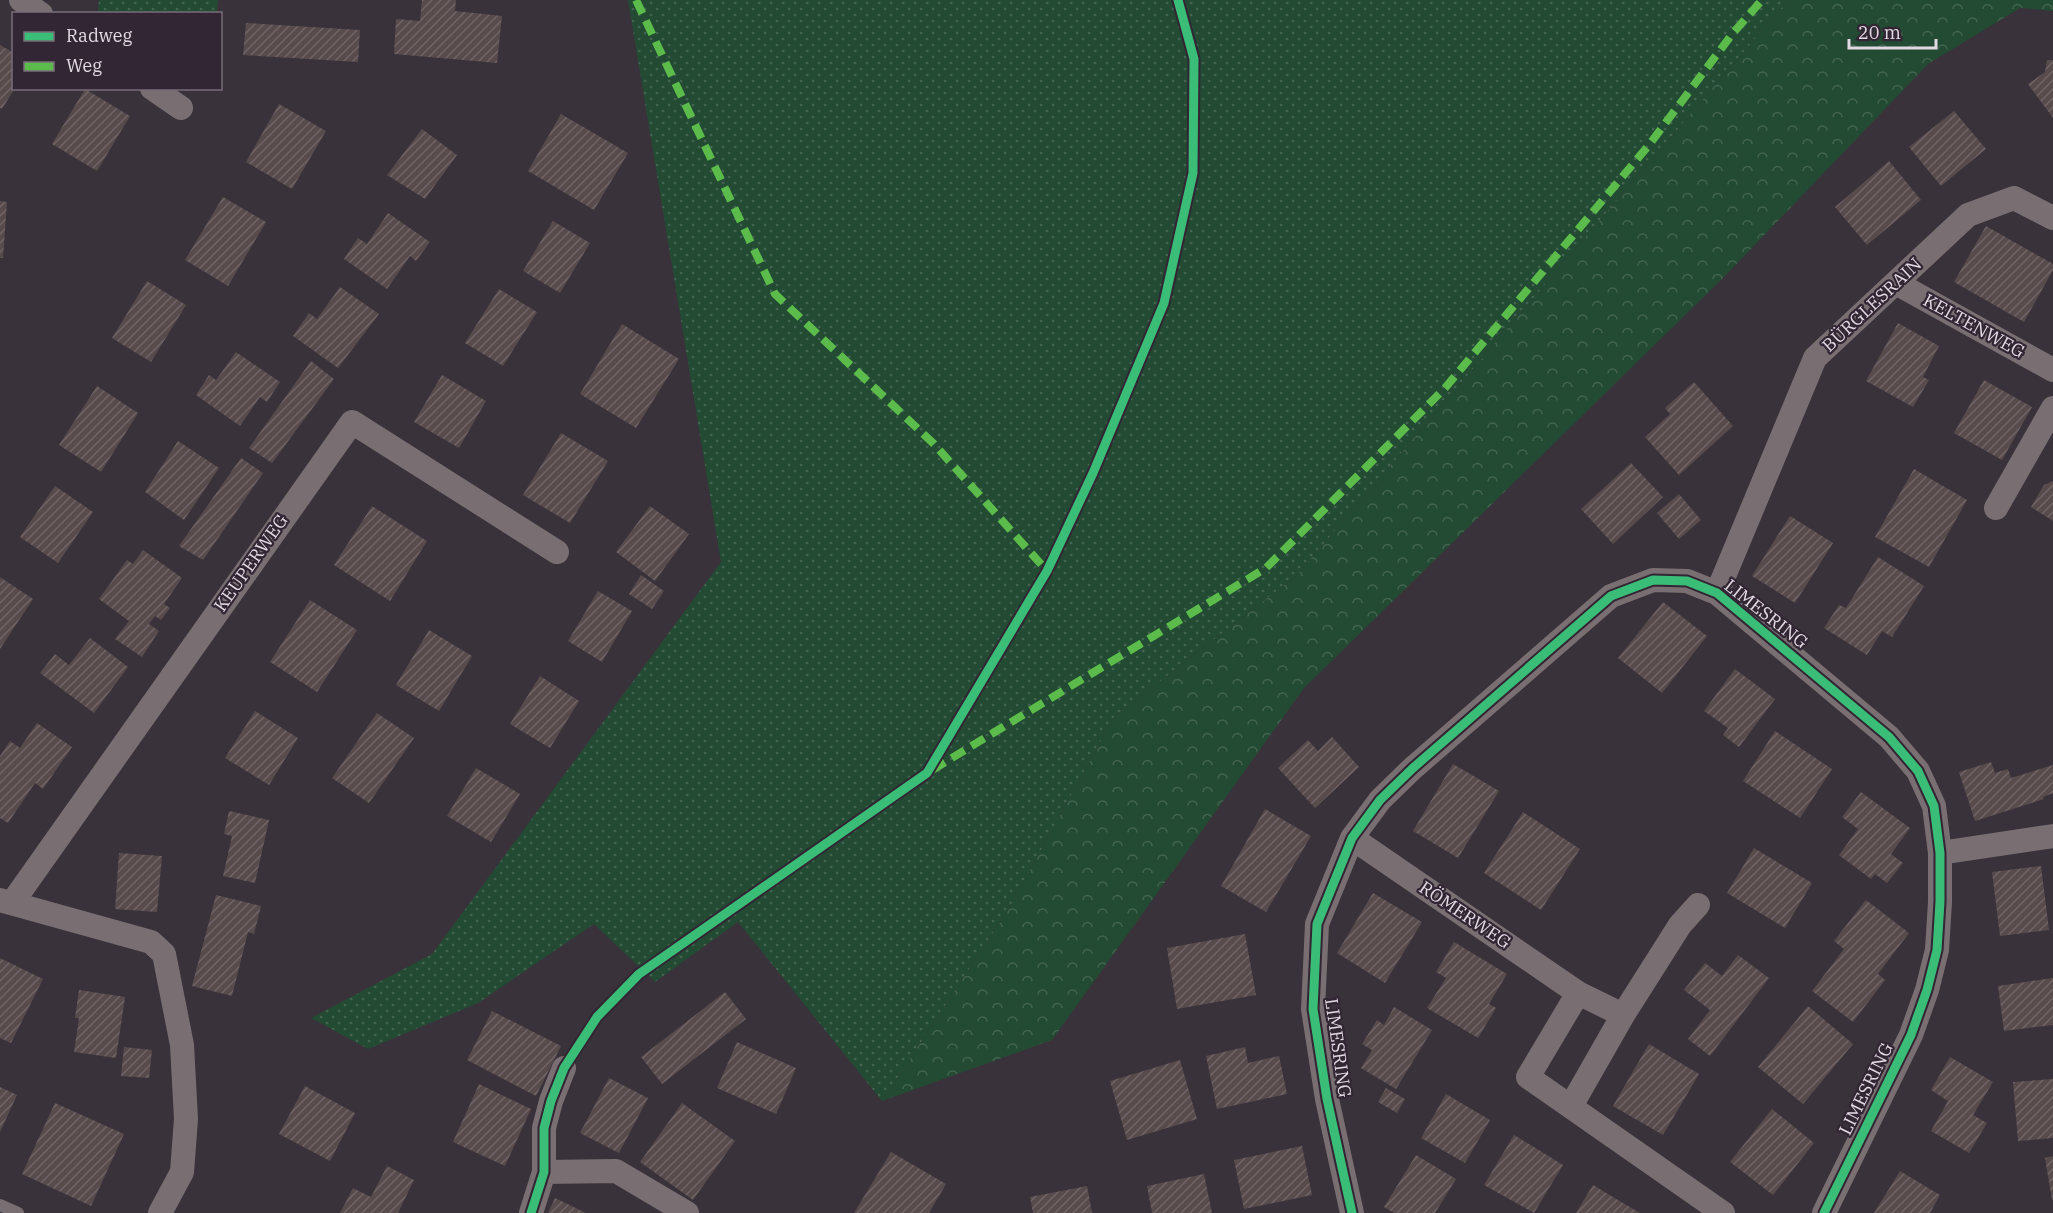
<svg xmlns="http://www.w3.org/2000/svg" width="2053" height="1213" viewBox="0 0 2053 1213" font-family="'IBM Plex Serif',serif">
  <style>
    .grass { fill: url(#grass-dots) }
    .forest { fill: url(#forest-crowns) }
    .building { fill: url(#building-hatch) }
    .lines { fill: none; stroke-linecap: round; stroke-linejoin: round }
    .lane { stroke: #796f72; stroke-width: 12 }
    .street { stroke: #796f72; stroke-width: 24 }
    .quiet { stroke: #5cbc4b; stroke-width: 8; stroke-dasharray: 15 8; stroke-linecap: butt }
    .cycleway-casing { stroke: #322534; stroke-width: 13 }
    .cycleway { stroke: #3abd76; stroke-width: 9 }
    .labels { text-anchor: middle; stroke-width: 4.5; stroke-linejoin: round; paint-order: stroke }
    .street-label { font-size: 18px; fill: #e2dae3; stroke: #322534 }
  </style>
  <defs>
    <pattern id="grass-dots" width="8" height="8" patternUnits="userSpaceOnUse" patternTransform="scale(1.5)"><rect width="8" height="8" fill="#234a33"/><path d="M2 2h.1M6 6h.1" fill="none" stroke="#436450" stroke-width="1.8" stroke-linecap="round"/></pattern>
    <pattern id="forest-crowns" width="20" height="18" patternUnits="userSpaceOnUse" patternTransform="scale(1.5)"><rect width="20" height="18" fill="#234a33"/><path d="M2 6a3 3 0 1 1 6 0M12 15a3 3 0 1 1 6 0" fill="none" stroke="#436450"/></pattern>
    <pattern id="building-hatch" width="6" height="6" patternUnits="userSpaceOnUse" patternTransform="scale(1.5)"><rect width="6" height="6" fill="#584b4c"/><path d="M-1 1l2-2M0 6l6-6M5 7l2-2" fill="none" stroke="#706466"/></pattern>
  </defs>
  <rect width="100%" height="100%" fill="#39323a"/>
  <path class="grass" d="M99 0H218L217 13H98Z
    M628 0H1788L1297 575 1114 717 1008 910 882 1101 738 922 655 982 594 924 478 1003 368 1049 311 1018 432 954 721 562Z"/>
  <path class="forest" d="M1788 0H2053V11L2020 8 1928 64 1726 275 1304 688 1052 1040 882 1101 1008 910 1114 717 1297 575Z"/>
  <path class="building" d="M422 0H456L455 11 502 16 497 63 394 54 396 19 420 21Z
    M246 23 360 30 358 62 243 55Z
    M0 45 14 53 15 88 2 109 0 108Z
    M2047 60H2053V118L2028 84 2045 72Z
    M85 89 130 116 97 171 52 144Z
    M279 104 326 131 292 189 246 162Z
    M1954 111 1986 149 1941 186 1909 147Z
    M561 114 628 153 594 210 528 171Z
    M422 129 457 155 425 199 387 175Z
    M1889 161 1921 200 1867 245 1835 207Z
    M223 197 266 222 228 286 185 260Z
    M0 201 7 202 3 258H0Z
    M388 213 430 242 416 261 410 256 387 289 344 259 358 238 367 244Z
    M553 221 590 243 560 293 523 271Z
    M1986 226 2053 264V270L2024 322 1954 282Z
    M147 281 186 305 151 362 112 338Z
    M340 287 379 314 338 368 293 336 309 313 317 319Z
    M499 289 537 312 503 366 465 343Z
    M1898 323 1939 346 1923 377 1929 380 1913 407 1866 381Z
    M622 324 679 359 636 428 580 394Z
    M236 352 280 382 267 402 260 397 240 426 196 395 209 375 216 380Z
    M311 361 334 379 272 463 249 448Z
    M442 375 486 401 459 448 414 422Z
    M1984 380 2032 407 2002 460 1954 433Z
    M1694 382 1733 426 1679 475 1645 437 1670 414 1665 408Z
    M97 386 138 413 101 472 59 445Z
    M561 433 608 461 570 523 523 495Z
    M178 441 219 468 184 520 145 492Z
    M241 458 263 473 203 560 179 546Z
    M1631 463 1663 497 1613 544 1581 509Z
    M1914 469 1967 500 1929 567 1875 537Z
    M2053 481V521L2031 507 2044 485Z
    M55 486 93 512 58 563 20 537Z
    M1679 494 1701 520 1679 539 1657 513Z
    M372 506 427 541 390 601 334 565Z
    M650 506 689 534 655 581 616 552Z
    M1790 516 1833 543 1795 603 1752 576Z
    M143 550 182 578 164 604 170 608 161 620 155 616 149 624 159 631 142 657 115 639 129 621 99 599 127 560 133 564Z
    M1878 557 1924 586 1892 637 1882 631 1867 655 1824 628 1839 605 1846 608Z
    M641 575 664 591 652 609 629 594Z
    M0 577 33 599 0 649Z
    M598 591 632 611 602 662 568 641Z
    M310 600 357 630 317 692 270 662Z
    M1663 602 1707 636 1662 693 1618 658Z
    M429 630 472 656 439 711 396 685Z
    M90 638 128 667 94 713 40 673 55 654 69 665Z
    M1735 669 1775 699 1739 747 1723 735 1728 728 1704 711Z
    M540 676 579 701 550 748 510 724Z
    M255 711 298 738 269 785 225 758Z
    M377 713 414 738 369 803 332 778Z
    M37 723 72 747 43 789 35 783 8 823 0 818V756L10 741 20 748Z
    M1775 731 1832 769 1800 818 1743 781Z
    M1332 737 1359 767 1315 808 1278 768 1308 740 1318 751Z
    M1991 762 1995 773 2008 769 2011 778 2053 765V793L2043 797 2044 799 1975 821 1959 772Z
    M1453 764 1499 791 1458 858 1413 831Z
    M476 768 520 794 491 842 447 816Z
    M1861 792 1910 828 1891 854 1903 863 1887 883 1875 874 1871 879 1839 855 1858 829 1842 817Z
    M1265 809 1311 836 1266 912 1221 886Z
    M229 811 269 820 255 883 223 876 232 836 224 834Z
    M1523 812 1580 849 1541 910 1484 873Z
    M1754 848 1812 883 1785 928 1727 893Z
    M119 853 162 856 157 912 115 909Z
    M2041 866 2049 930 2000 936 1992 872Z
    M1373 893 1422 922 1385 983 1337 953Z
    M216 895 261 906 254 934 248 932 232 996 192 986Z
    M1866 900 1909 933 1878 974 1885 980 1853 1022 1812 991 1844 949 1834 941Z
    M1245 934 1256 995 1177 1009 1167 948Z
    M1454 942 1507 974 1489 1004 1496 1008 1478 1038 1427 1008 1446 978 1436 972Z
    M1738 955 1769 978 1710 1056 1688 1039 1710 1010 1684 990 1705 963 1722 976Z
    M0 958 43 979 11 1043 0 1038Z
    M2053 978V1025L2004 1031 1998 986Z
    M79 990 125 997 116 1058 74 1052 79 1018H75Z
    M725 992 746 1019 662 1084 641 1057Z
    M1808 1006 1853 1044 1803 1104 1758 1067Z
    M1394 1007 1432 1030 1396 1089 1361 1068 1372 1050 1362 1044 1377 1020 1384 1025Z
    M492 1011 561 1046 536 1096 467 1060Z
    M737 1042 796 1068 776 1114 717 1088Z
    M1649 1044 1699 1074 1663 1135 1613 1106Z
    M124 1047 152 1050 149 1078 121 1076Z
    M1245 1047 1248 1063 1279 1056 1287 1094 1217 1109 1206 1056Z
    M1950 1057 1993 1082 1973 1115 1987 1123 1969 1153 1931 1131 1948 1101 1931 1090Z
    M1180 1060 1197 1119 1127 1140 1110 1081Z
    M609 1078 648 1098 619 1153 580 1133Z
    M2053 1079V1138L2018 1141 2013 1082Z
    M479 1084 531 1109 505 1166 453 1142Z
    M305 1086 355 1113 330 1161 279 1134Z
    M0 1087 17 1095 0 1132Z
    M1386 1088 1405 1099 1397 1113 1378 1102Z
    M1446 1094 1490 1120 1465 1163 1421 1138Z
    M55 1103 124 1134 91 1206 22 1174Z
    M682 1103 735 1141 693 1200 640 1162Z
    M1772 1109 1814 1143 1773 1195 1730 1162Z
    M1514 1135 1563 1165 1534 1213 1484 1185Z
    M1302 1146 1312 1195 1244 1209 1234 1160Z
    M891 1152 946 1184 929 1213H854Z
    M1416 1155 1456 1179 1435 1213H1394L1384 1207Z
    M2053 1156V1200H2052L2045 1158Z
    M387 1166 414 1180 398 1213H340L353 1188 371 1197Z
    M1900 1171 1940 1195 1930 1213H1874Z
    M1204 1174 1212 1213H1152L1147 1186Z
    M1593 1185 1618 1200 1640 1213H1576Z
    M1087 1186 1092 1213H1033L1030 1197Z
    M555 1198 586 1213H548Z"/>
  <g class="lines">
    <path class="lane" d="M0 1205 18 1213"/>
    <path class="street" d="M21 0 41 14
      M152 88 181 108
      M1896 283 2053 370
      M1996 508 2053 408
      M1717 593 1815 358 1968 215 2014 198 2053 218
      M1352 838 1578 993
      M1940 853 2053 836
      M0 900 151 942 164 954 182 1045 186 1119 182 1172 160 1213
      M12 903 352 422 557 552
      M1623 1015 1680 925 1698 905
      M1571 1106 1623 1015 1578 993 1528 1077 1723 1213
      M544 1172 616 1171 687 1213
      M531 1213 544 1172V1128L551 1101 564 1068
      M1352 1213 1327 1099 1313 1009 1317 924 1352 838 1380 800 1413 768 1611 596 1653 580 1687 581 1717 593 1889 737 1918 771 1934 806 1940 853V902L1937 950 1927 990 1911 1035 1824 1213"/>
    <path class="quiet" d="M636 0 775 294 934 444 1047 571
      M932 770 1266 568 1445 388 1649 145 1733 33 1762 0"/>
    <g class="cycleway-casing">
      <path id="cycleway" d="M531 1213 544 1172V1128L551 1101 564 1068 597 1017 639 974 927 773 1047 571 1093 473 1164 303 1193 173 1194 59 1178 0
        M1352 1213 1327 1099 1313 1009 1317 924 1352 838 1380 800 1413 768 1611 596 1653 580 1687 581 1717 593 1889 737 1918 771 1934 806 1940 853V902L1937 950 1927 990 1911 1035 1824 1213"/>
    </g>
    <use href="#cycleway" class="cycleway"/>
  </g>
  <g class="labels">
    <g class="street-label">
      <text transform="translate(1872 305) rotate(-43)" y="6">BÜRGLESRAIN</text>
      <text transform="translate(1974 326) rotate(29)" y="6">KELTENWEG</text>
      <text transform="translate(251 563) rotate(-55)" y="6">KEUPERWEG</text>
      <text transform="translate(1766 614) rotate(38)" y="6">LIMESRING</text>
      <text transform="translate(1465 915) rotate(34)" y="6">RÖMERWEG</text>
      <text transform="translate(1338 1048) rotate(82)" y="6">LIMESRING</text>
      <text transform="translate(1866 1089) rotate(-64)" y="6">LIMESRING</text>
    </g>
  </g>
  <rect x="12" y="12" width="210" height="78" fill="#322534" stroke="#786d7a" stroke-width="1.5"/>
  <rect x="24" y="32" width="30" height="9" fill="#3abd76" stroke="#786d7a" stroke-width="1.5"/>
  <text x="66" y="42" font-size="18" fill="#e2dae3">Radweg</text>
  <rect x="24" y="62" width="30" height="9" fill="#5cbc4b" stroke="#786d7a" stroke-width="1.5"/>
  <text x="66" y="72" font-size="18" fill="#e2dae3">Weg</text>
  <path d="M1849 39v9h87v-9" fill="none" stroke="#e2dae3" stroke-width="3"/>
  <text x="1858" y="39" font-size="18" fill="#e2dae3" stroke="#322534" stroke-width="4.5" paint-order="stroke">20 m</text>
</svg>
